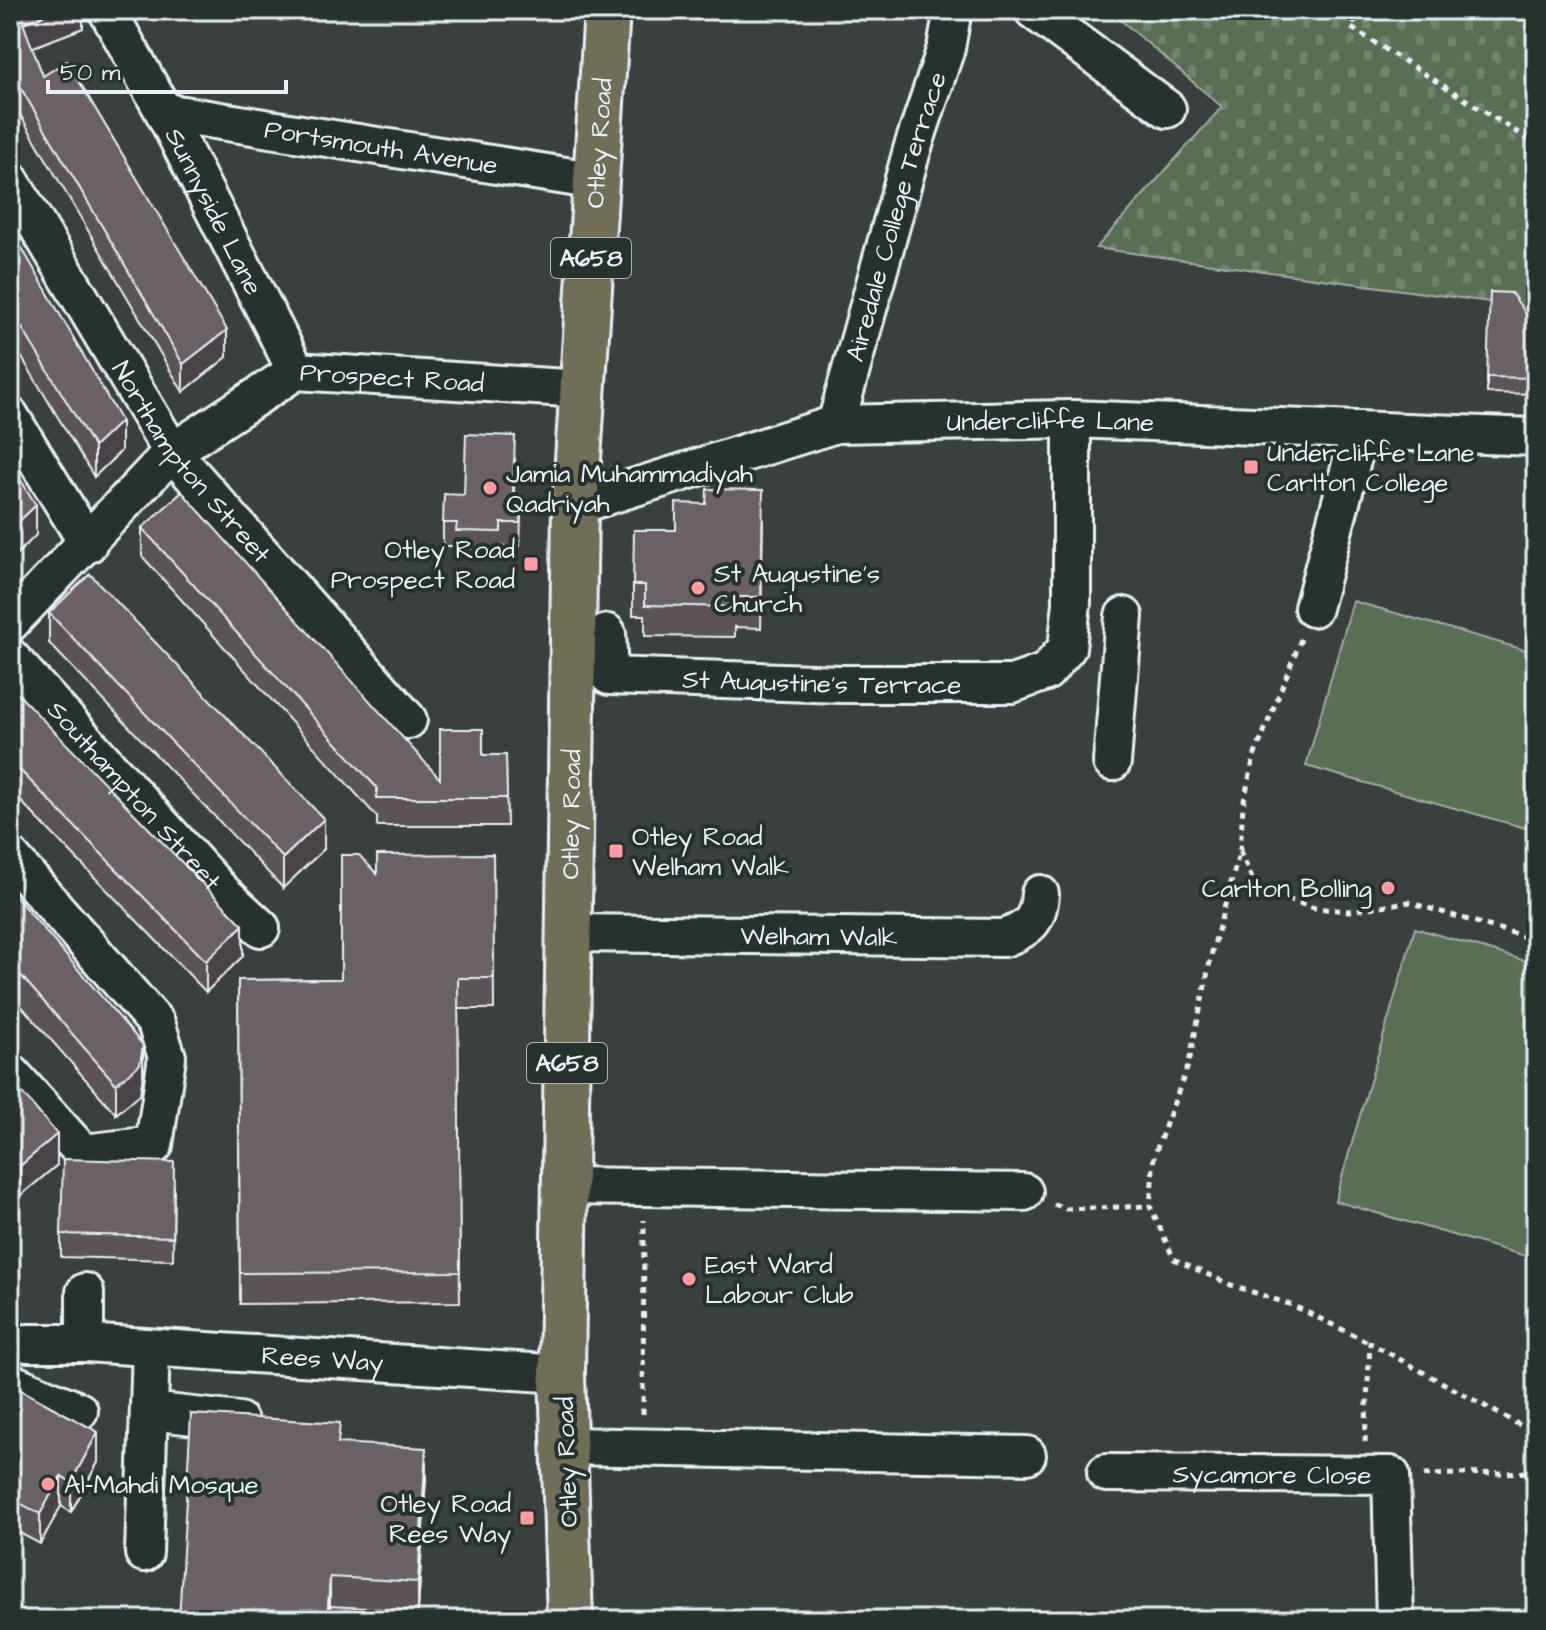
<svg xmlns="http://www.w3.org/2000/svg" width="1546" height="1630" viewBox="0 0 1546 1630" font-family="'Architects Daughter',sans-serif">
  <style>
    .cemetery { fill: url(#cemetery-stones); stroke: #a1b0a5; stroke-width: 2 }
    .park { fill: #5a6e52; stroke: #a1b0a5; stroke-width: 2 }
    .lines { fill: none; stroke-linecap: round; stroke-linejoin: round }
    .minor-casing { stroke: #e8f1f8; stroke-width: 42 }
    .major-casing { stroke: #e8f1f8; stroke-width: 50 }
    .path { stroke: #e8f1f8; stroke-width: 5; stroke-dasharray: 6 6; stroke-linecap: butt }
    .minor { stroke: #26332d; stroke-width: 36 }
    .major { stroke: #716e59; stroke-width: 44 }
    .wall { fill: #5b5357; stroke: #e8f1f8; stroke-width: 2 }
    .shaded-wall { fill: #4a4347; stroke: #e8f1f8; stroke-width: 2 }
    .building { fill: #6a6065; stroke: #e8f1f8; stroke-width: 2 }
    .poi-dot { fill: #ff9aa2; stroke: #26332d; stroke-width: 3 }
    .labels { text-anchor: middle; stroke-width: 8; stroke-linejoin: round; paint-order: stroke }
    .shield { fill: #26332d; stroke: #aeb8bb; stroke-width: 2 }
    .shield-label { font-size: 24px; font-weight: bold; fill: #e8f1f8 }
    .street-label { font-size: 26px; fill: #e8f1f8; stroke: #26332d }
    .poi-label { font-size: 26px; fill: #e8f1f8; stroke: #26332d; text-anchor: start }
  </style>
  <defs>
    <pattern id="cemetery-stones" width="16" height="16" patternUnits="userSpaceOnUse" patternTransform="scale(2)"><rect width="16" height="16" fill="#5a6e52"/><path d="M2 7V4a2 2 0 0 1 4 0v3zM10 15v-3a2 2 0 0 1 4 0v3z" fill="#72836c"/></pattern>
  </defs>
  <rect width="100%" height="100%" fill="#3a403e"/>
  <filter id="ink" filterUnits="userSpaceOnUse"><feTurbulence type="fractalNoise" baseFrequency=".0125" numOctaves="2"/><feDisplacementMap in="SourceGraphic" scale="16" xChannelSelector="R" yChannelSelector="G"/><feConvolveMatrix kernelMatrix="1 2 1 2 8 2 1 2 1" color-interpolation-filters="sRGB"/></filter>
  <g filter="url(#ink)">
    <path class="cemetery" d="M1109 10H1536V338L1511 305 1096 248 1222 107Z"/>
    <path class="park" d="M1353 601 1536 653V831L1306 766Z
      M1415 928 1536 964V1259L1335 1201Z"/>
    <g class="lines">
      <g class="minor-casing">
        <g id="minor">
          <path id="s1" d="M107 10 164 112 296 371"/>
          <path d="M1033 10 1167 109"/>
          <path id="s2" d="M164 112 597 181"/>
          <path id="s3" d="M10 180 172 452 408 720"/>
          <path d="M10 416 88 544"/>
          <path id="s4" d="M836 424 912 150 946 48 953 10"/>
          <path id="s5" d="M575 506 836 424 1072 419 1536 437"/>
          <path d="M1313 608 1360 430"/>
          <path id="s6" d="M10 623 172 452 296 371 582 389"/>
          <path id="s7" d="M607 633 609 676 842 684H1012L1046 672 1067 648 1072 603V419"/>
          <path id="s8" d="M10 657 221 891 261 928"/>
          <path d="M1112 762 1124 616"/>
          <path d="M10 856 156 1023 167 1057 154 1145 83 1153 10 1072"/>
          <path id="s9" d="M571 933 1004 938C1029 929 1038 921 1040 894"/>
          <path d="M564 1186 1024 1192"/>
          <path d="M85 1292V1343"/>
          <path id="s10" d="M27 1343H85L562 1374"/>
          <path d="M10 1382 79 1411"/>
          <path d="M149 1411 239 1421"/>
          <path d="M567 1446 1027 1455"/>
          <path id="s11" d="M1106 1473 1391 1475 1395 1620"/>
          <path d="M144 1553 151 1348"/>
        </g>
      </g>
      <g class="major-casing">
        <g id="major">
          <path id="s12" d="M570 1620 562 1374 575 506 607 10"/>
        </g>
      </g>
      <path class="path" d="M1364 10 1350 27 1536 144
        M1301 639 1254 757 1243 805 1240 850 1212 952 1189 1063 1154 1156 1150 1206 1174 1259 1231 1285 1292 1305 1370 1343
        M1240 851 1253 881 1276 896 1315 908 1349 911 1408 902 1536 940
        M1054 1204 1066 1209 1150 1206
        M643 1414 644 1220
        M1365 1442 1370 1343 1536 1434
        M1424 1475 1536 1472"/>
      <use href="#minor" class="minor"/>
      <use href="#major" class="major"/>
    </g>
    <path class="wall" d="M10 10H83V28L32 47 43 76 227 357 183 392 15 106 10 94Z
      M10 227 121 451 94 477 10 338Z
      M1534 324V394L1487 393V377Z
      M515 459 514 493 521 517 520 546H501V555L456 554V546H443V523L464 495Z
      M763 520 761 628 735 627V637L645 636V615H633V585L676 530Z
      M142 528 440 779 483 755H506L507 826H377V817L142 556Z
      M49 613 324 849 283 888 49 643Z
      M10 686 243 956 206 992 10 790Z
      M493 854 494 1009H458L460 1302 240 1304 238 980 341 979 377 874Z
      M10 890 143 1075 140 1094 116 1114 10 993Z
      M10 1079 57 1165 20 1196 10 1185Z
      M174 1185 173 1260 61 1257V1234Z
      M10 1384 98 1462 71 1512 61 1506 40 1544 10 1528Z
      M191 1414 340 1443 426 1477 418 1611 330 1606Z"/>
    <path class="shaded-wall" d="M57 10H83V28L23 51V23Z
      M227 330V357L183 392V364Z
      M121 421V451L94 477V447Z
      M36 505V535L10 561V530Z
      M324 819V849L283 888V858Z
      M243 925V956L206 992V961Z
      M143 1045V1075L140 1094 116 1114V1084Z
      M57 1134V1165L20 1196V1166Z
      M98 1432V1462L71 1512V1482Z
      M426 1448V1477L418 1611V1582Z
      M61 1476V1506L40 1544V1514Z
      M330 1577V1606L329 1620H327Z"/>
    <path class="building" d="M10 10H57L23 23 43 76 67 61 227 330 183 364 15 78 10 66Z
      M10 227 121 421 94 447 10 308Z
      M1490 292 1511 293 1534 324V378L1487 377Z
      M466 434 515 436 513 493 521 494 520 523H501V532L456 531 457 523H443L444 494 464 495Z
      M10 462 36 505 10 530Z
      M707 489 763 490 761 597H735V607L645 605V585H633L634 530H676V503L706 504Z
      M182 492 440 779V729H483V755H506L507 798H377V788L142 528Z
      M90 574 324 819 283 858 49 613Z
      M10 686 243 925 206 961 10 760Z
      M493 854 494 978H458L460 1272 240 1273 238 980 341 979V855H359L377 874V855Z
      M10 890 143 1045 140 1064 116 1084 10 963Z
      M10 1079 57 1134 20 1166 10 1155Z
      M63 1159 174 1162 173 1237 61 1234Z
      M10 1384 98 1432 71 1482 61 1476 40 1514 10 1498Z
      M191 1414 340 1423 338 1443 426 1448 418 1582 330 1577 327 1620H179Z"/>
  </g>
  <g class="poi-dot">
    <rect x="1243" y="459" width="16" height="16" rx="4"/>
    <circle cx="490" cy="488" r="8"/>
    <rect x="523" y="556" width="16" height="16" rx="4"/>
    <circle cx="698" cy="588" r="8"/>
    <rect x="608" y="843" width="16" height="16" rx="4"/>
    <circle cx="1388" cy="888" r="8"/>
    <circle cx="689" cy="1279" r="8"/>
    <circle cx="48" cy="1484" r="8"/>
    <rect x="519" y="1510" width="16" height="16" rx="4"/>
  </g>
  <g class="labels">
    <g class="shield">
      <rect x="551" y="238" width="80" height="40" rx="6"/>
      <rect x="527" y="1043" width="80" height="40" rx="6"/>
    </g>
    <g class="shield-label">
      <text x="591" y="266">A658</text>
      <text x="567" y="1071">A658</text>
    </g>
    <g class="street-label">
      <text dy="9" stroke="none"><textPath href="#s12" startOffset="1478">Otley Road</textPath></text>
      <text dy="9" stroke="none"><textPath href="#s2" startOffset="220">Portsmouth Avenue</textPath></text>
      <text dy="9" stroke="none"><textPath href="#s1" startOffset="228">Sunnyside Lane</textPath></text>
      <text dy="9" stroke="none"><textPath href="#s4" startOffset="216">Airedale College Terrace</textPath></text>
      <text dy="9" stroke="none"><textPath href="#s6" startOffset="480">Prospect Road</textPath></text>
      <text dy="9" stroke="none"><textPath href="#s5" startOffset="488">Undercliffe Lane</textPath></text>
      <text dy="9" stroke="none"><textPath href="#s3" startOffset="336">Northampton Street</textPath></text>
      <text dy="9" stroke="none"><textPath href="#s7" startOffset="256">St Augustine's Terrace</textPath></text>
      <text dy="9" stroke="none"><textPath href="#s8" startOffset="186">Southampton Street</textPath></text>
      <text dy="9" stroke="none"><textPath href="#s12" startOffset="806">Otley Road</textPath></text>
      <text dy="9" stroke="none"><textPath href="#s9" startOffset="248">Welham Walk</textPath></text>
      <text dy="9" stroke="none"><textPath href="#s10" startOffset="296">Rees Way</textPath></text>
      <text transform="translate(566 1462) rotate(-92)" y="9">Otley Road</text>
      <text dy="9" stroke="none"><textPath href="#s11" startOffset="166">Sycamore Close</textPath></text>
    </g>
    <g class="poi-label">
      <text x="1267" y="461">Undercliffe Lane<tspan x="1267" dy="30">Carlton College</tspan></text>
      <text x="506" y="482">Jamia Muhammadiyah<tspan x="506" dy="30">Qadriyah</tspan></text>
      <text x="515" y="558" text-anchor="end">Otley Road<tspan x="515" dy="30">Prospect Road</tspan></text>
      <text x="714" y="582">St Augustine's<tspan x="714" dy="30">Church</tspan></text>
      <text x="632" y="845">Otley Road<tspan x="632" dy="30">Welham Walk</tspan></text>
      <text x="1372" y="897" text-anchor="end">Carlton Bolling</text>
      <text x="705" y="1273">East Ward<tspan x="705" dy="30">Labour Club</tspan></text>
      <text x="64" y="1493">Al‐Mahdi Mosque</text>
      <text x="511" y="1512" text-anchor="end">Otley Road<tspan x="511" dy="30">Rees Way</tspan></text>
    </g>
  </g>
  <rect width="1546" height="1630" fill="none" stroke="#26332d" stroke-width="40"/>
  <rect x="20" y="20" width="1506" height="1590" fill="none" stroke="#e8f1f8" stroke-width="3" filter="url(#ink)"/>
  <path d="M48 80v12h238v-12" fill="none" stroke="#e8f1f8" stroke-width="4"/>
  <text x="60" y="80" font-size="24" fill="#e8f1f8" stroke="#26332d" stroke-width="6" paint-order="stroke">50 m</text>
</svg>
